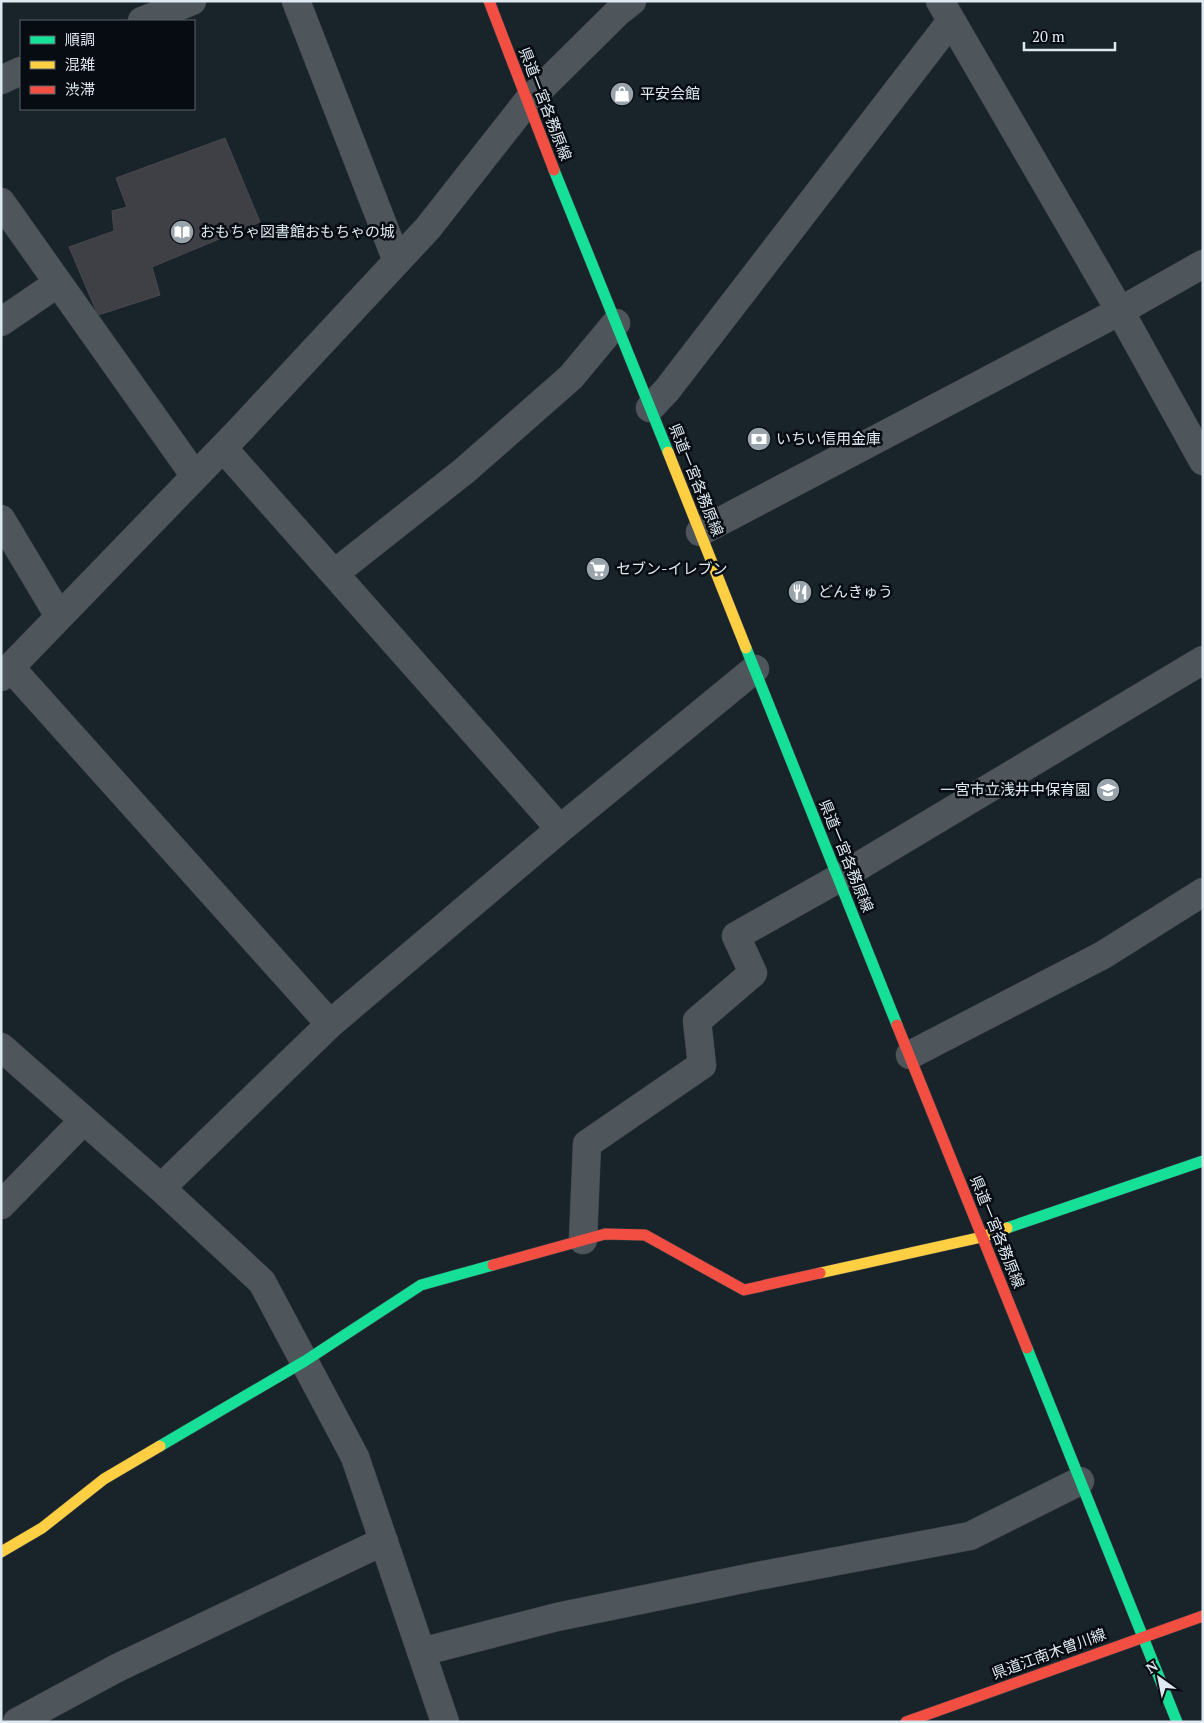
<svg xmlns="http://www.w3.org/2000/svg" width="1204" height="1723" viewBox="0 0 1204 1723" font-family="'PT Serif','Noto Sans JP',serif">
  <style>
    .building { fill: #3f4046; stroke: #49494e }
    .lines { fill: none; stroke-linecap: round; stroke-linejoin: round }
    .street-casing { stroke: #394046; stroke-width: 29 }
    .fast-casing { stroke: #394046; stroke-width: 12 }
    .slow-casing { stroke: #394046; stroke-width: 12 }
    .jam-casing { stroke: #394046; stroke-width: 12 }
    .street { stroke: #4e565b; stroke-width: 28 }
    .fast { stroke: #16e098; stroke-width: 11 }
    .slow { stroke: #ffcf43; stroke-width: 11 }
    .jam { stroke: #f24e42; stroke-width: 11 }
    .labels { text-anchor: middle; stroke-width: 5; stroke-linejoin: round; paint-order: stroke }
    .poi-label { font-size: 15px; fill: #dde8f0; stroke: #060c11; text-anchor: start }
    .street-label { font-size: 15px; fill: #dde8f0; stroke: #060c11 }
  </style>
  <rect width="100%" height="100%" fill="#19232a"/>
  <path class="building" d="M225 138 260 222 152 267 160 295 98 315 69 247 114 231 112 211 127 207 116 178Z"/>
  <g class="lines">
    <g class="street-casing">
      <path id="street" d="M296 1 397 261
        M940 1 1120 311 1203 461
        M142 21 192 1
        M1 80 21 71
        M1 202 195 476
        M1 322 58 283
        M650 408 667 390 951 21
        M223 448 560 829
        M1 519 59 616
        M700 532 1120 311 1203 264
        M335 573 464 471 571 377 616 323
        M10 667 330 1024
        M1 677 241 429 428 228 527 102 618 12 632 1
        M1 1047 161 1188 262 1282 355 1457 445 1722
        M910 1055 1103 955 1203 892
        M161 1188 330 1024 560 829 755 669
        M1 1205 83 1121
        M583 1240 587 1144 702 1065 697 1021 753 973 736 936 839 878 1203 660
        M421 1652 557 1617 763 1575 970 1536 1080 1481
        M17 1722 117 1668 384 1541"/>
    </g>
    <g class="fast-casing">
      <path id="fast" d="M554 170 668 452
        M746 648 897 1025
        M1007 1228 1203 1161
        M1027 1348 1177 1722
        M160 1446 305 1361 421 1285 493 1265"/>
    </g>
    <g class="slow-casing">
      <path id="slow" d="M668 452 746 648
        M820 1273 982 1237 1007 1228
        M1 1552 42 1528 104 1479 160 1446"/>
    </g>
    <g class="jam-casing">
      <path id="jam" d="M489 1 554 170
        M897 1025 1027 1348
        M493 1265 605 1234 645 1235 744 1290 820 1273
        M906 1722 1203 1616"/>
    </g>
    <use href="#street" class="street"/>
    <use href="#fast" class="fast"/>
    <use href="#slow" class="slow"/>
    <use href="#jam" class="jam"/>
  </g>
  <defs>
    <g id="shop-disc" transform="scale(1.25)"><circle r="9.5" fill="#98a3ab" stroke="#060c11"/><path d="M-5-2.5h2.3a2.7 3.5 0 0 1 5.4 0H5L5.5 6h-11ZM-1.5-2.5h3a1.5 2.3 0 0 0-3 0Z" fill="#fff"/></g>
    <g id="library-disc" transform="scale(1.25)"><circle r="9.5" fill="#98a3ab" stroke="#060c11"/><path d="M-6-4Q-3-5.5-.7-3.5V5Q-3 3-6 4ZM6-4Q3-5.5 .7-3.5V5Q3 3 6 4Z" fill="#fff"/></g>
    <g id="bank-disc" transform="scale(1.25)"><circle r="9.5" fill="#98a3ab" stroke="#060c11"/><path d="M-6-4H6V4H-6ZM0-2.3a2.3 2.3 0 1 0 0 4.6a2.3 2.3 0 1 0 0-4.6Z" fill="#fff"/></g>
    <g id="supermarket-disc" transform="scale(1.25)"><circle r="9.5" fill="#98a3ab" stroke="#060c11"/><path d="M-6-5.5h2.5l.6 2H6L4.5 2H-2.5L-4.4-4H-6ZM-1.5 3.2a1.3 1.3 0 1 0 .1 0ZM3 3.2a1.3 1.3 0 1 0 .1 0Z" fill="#fff"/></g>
    <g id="restaurant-disc" transform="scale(1.25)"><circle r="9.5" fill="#98a3ab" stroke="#060c11"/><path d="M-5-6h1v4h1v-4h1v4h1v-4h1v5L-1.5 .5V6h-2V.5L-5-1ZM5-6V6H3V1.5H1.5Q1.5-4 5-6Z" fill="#fff"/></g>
    <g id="school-disc" transform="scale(1.25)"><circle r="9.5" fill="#98a3ab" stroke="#060c11"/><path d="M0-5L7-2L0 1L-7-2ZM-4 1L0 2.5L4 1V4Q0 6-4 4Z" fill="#fff"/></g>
  </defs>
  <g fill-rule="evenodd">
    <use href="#shop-disc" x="622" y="94"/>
    <use href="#library-disc" x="182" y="232"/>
    <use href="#bank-disc" x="759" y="439"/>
    <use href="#supermarket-disc" x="598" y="569"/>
    <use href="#restaurant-disc" x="800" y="592"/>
    <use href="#school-disc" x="1108" y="790"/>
  </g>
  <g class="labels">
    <g class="poi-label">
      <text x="640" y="99">平安会館</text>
      <text x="200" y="237">おもちゃ図書館おもちゃの城</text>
      <text x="776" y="444">いちい信用金庫</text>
      <text x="616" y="574">セブン-イレブン</text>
      <text x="818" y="597">どんきゅう</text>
      <text x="1090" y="795" text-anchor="end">一宮市立浅井中保育園</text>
    </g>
    <g class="street-label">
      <text transform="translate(545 104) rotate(69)" y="5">県道一宮各務原線</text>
      <text transform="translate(696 480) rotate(68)" y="5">県道一宮各務原線</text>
      <text transform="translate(846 856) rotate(68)" y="5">県道一宮各務原線</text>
      <text transform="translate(997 1232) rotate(68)" y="5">県道一宮各務原線</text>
      <text transform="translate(1049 1654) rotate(-20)" y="5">県道江南木曽川線</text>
    </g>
  </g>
  <rect width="1204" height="1723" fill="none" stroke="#dde8f0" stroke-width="5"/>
  <rect x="20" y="20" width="175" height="90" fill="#060c11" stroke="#5c646a"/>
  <rect x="30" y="36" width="25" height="8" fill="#16e098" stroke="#5c646a"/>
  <text x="65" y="45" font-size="15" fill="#dde8f0">順調</text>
  <rect x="30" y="61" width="25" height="8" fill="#ffcf43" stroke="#5c646a"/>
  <text x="65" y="70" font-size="15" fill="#dde8f0">混雑</text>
  <rect x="30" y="86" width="25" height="8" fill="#f24e42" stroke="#5c646a"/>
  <text x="65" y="95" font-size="15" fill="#dde8f0">渋滞</text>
  <g transform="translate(1159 1678) rotate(327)" stroke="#060c11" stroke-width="4" paint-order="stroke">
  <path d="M0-4L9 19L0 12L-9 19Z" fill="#dde8f0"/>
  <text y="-8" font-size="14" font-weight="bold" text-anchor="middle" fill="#dde8f0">N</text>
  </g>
  <path d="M1024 42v8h91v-8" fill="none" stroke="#dde8f0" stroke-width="2.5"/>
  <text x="1032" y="42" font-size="15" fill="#dde8f0" stroke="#060c11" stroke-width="4" paint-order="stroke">20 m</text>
</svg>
